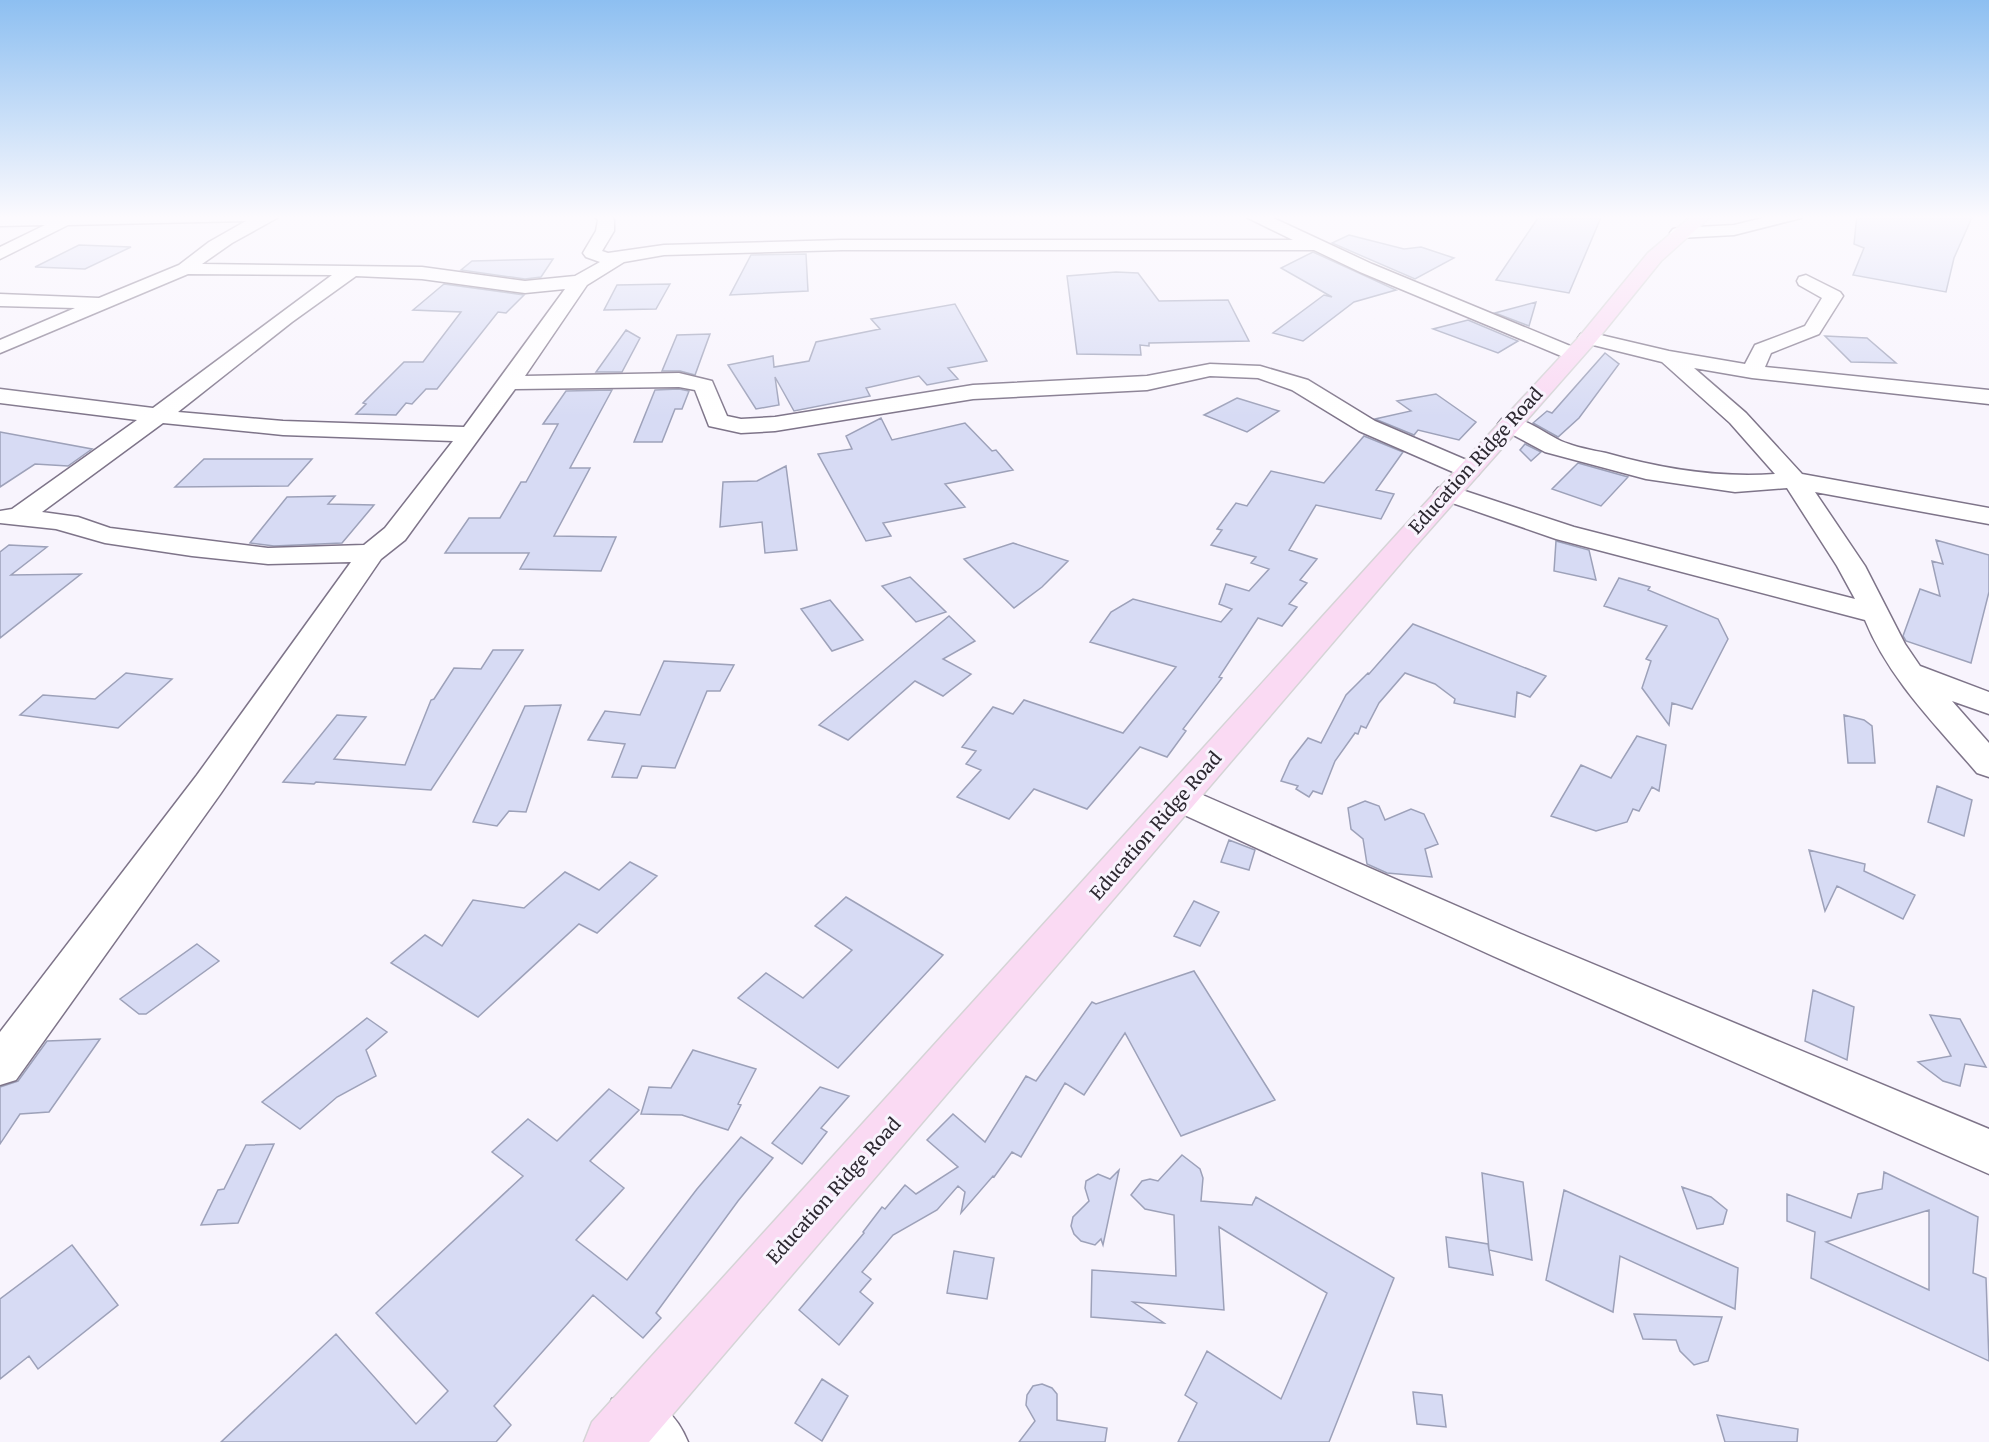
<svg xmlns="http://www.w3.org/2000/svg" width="1989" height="1442" viewBox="0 0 1989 1442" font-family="Merriweather,serif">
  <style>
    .building { fill: #d7dbf4; stroke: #9da1b9; stroke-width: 1.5; fill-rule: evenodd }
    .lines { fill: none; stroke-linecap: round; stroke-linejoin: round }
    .minor-casing { stroke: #7e7489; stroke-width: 3 }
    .major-casing { stroke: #d5d4d6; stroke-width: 3 }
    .minor { fill: #fff; fill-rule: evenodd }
    .major { fill: #fadaf3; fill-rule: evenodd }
    .labels { text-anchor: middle; stroke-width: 6; stroke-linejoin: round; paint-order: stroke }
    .street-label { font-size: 18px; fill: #2d2831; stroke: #f8f4fd }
  </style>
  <rect width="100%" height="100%" fill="#f8f4fd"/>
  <path class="building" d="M1540 215H1602L1569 293 1496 280Z
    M1857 215H1973L1954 258 1946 292 1853 275 1864 248 1854 244Z
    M1349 235 1404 249 1421 247 1454 258 1415 279 1332 243Z
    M79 245 131 247 85 269 35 267Z
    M1313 252 1396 290 1354 302 1303 341 1273 333 1324 295 1332 297 1281 268Z
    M806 254 808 291 730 295 751 255Z
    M553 259 541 277 525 279 461 270 472 261Z
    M1116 272 1138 273 1159 301 1228 300 1249 341 1149 343V346L1140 345 1141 355 1077 354 1067 276Z
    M444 284 524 295 506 313 498 312 437 389H426L412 404 406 403 396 415 356 414 366 404 363 403 404 362H423L461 312 413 310Z
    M670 284 656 309 604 310 617 285Z
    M1536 302 1529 326 1495 313Z
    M955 304 987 361 948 368 958 379 927 385 919 376 866 388 870 396 794 411 775 377 779 405 756 409 728 365 773 356 774 367 809 361 816 342 880 329 871 319Z
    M1468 320 1518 341 1498 353 1433 329Z
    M626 330 640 338 622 372H596Z
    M710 334 695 375 680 371H662L677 335Z
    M1825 336 1867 338 1896 363 1851 362Z
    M1605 353 1619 364 1579 418 1558 437 1533 423 1547 411 1552 413Z
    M679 389 689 391 682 409H675L662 442H634L655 390Z
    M612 390 570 468H590L554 536 616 537 601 571 520 569 529 553H445L469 518H500L521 482H526L558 424H543L566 391Z
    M1436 394 1476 422 1459 440 1418 430 1414 435 1375 419 1411 411 1397 401Z
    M1237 398 1279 411 1247 432 1204 415Z
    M881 418 892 440 965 423 992 451 996 450 1013 470 945 484 965 507 883 523 891 536 866 541 818 454 852 449 846 436Z
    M0 432 92 449 68 466 35 464 0 487Z
    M1364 436 1403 452 1376 490 1394 494 1381 519 1316 505 1289 550 1317 559 1300 580 1307 583 1289 604 1297 607 1282 626 1258 618 1219 677 1222 678 1183 729 1186 731 1167 757 1140 747 1087 809 1034 789 1009 819 957 797 981 770 966 764 976 751 962 747 993 707 1013 714 1024 700 1123 733 1176 667 1090 642 1111 612 1133 599 1221 622 1232 609 1219 604 1226 584 1249 591 1269 569 1251 563 1256 557 1211 545 1222 530 1217 529 1236 503 1247 506 1271 471 1324 483Z
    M1525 444 1541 452 1531 461 1520 450Z
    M204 459H312L288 486 175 487Z
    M1578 463 1628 477 1601 506 1552 489Z
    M786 466 797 550 765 553 762 522 720 527 723 482 757 481Z
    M335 496 328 504 374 505 342 543 274 546 250 543 287 497Z
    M1936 540 1989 555V592L1971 663 1906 641 1903 636 1920 589 1940 596 1932 561 1943 564Z
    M1556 541 1589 550 1596 580 1554 571Z
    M1013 543 1068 561 1042 587 1014 608 964 559Z
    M9 545 47 547 11 575 81 574 0 638V552Z
    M910 577 946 612 916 622 882 586Z
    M1619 578 1650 587 1648 590 1718 619 1728 639 1692 709 1672 703 1669 725 1642 688 1651 661 1646 659 1667 626 1604 606Z
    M830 600 863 640 832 651 801 609Z
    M949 616 975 641 943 659 971 674 943 696 915 681 848 740 819 725Z
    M1413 624 1546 676 1530 697 1517 692 1515 717 1454 703 1455 699 1435 684 1405 673 1379 703 1366 728 1361 726 1358 734 1355 733 1335 761 1322 794 1313 791 1309 797 1296 789 1298 786 1281 781 1290 761 1308 738 1321 743 1346 695 1368 673 1369 674Z
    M493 650H523L431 790 316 782 314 784 283 782 337 715 366 717 334 759 405 765 431 700 434 699 454 668 481 669Z
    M664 661 734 665 720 691H707L675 768 642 766 637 778 612 777 625 744 588 740 605 711 640 715Z
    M126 673 172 679 118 728 20 715 43 695 95 699Z
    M561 705 526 812 509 811 497 826 473 822 525 706Z
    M1844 715 1864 720 1872 726 1875 763H1848Z
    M1637 736 1666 745 1659 791 1652 787 1639 811 1633 809 1627 822 1596 831 1551 816 1581 765 1611 778Z
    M1937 786 1972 800 1964 836 1928 822Z
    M1365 801 1379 806 1385 820 1411 809 1424 814 1438 844 1425 849 1432 877 1387 873 1367 864 1363 839 1351 829 1348 808Z
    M1229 840 1255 850 1249 870 1221 862Z
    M1809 850 1865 864 1864 871 1915 895 1903 919 1837 886 1825 911Z
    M630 862 657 876 597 933 579 924 478 1017 391 963 425 935 442 946 473 900 524 908 565 872 599 890Z
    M846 897 943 955 838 1068 738 998 766 973 803 998 852 950 815 926Z
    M1194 901 1219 912 1200 946 1174 936Z
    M197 944 219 961 146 1014H139L120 999Z
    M1194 971 1275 1100 1181 1136 1125 1033 1084 1095 1065 1083 1021 1157 1012 1152 994 1177 993 1176 961 1213 965 1192 958 1186 937 1210 893 1235 862 1272 871 1279 860 1292 873 1303 839 1345 799 1310 864 1233 863 1232 882 1207 885 1209 905 1185 916 1194 958 1167 927 1140 953 1114 985 1142 1026 1076 1036 1081 1092 1002 1096 1004Z
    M1813 990 1854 1007 1847 1060 1805 1041Z
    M1930 1015 1960 1019 1986 1067 1965 1064 1960 1086 1943 1081 1918 1062 1951 1056Z
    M367 1018 387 1032 366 1050 376 1076 337 1097 300 1129 262 1102Z
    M100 1039 49 1112 20 1114 0 1144V1087L18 1081 47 1041Z
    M693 1050 756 1069 738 1104 741 1105 728 1130 682 1115 641 1114 649 1087 671 1088Z
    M820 1087 849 1096 821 1128 827 1132 802 1164 772 1143Z
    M609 1089 639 1110 590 1161 624 1188 576 1240 627 1280 697 1189 741 1137 773 1158 738 1201 656 1313 661 1318 643 1338 593 1295 494 1406 511 1425 496 1442H221L336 1334 416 1424 448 1391 376 1313 523 1176 492 1152 528 1119 557 1141Z
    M274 1144 238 1223 201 1225 218 1190 224 1189 246 1145Z
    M1182 1155 1200 1169 1203 1178 1201 1201 1252 1205 1256 1197 1394 1278 1329 1442H1178L1197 1403 1185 1395 1207 1351 1281 1399 1327 1293 1219 1227 1224 1310 1133 1302 1164 1323 1091 1317 1092 1270 1176 1276 1174 1215 1145 1209 1131 1195 1142 1181 1150 1179 1158 1181Z
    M1119 1170 1103 1245 1101 1239 1095 1245 1081 1241 1074 1234 1071 1226 1073 1217 1089 1201 1085 1188 1086 1181 1098 1174 1110 1179Z
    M1884 1172 1978 1217 1973 1273 1986 1278 1989 1361 1811 1278 1815 1232 1787 1221V1194L1851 1218 1858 1194 1882 1189ZM1929 1210V1290L1826 1242 1874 1227Z
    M1482 1173 1523 1182 1532 1260 1489 1250Z
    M1682 1187 1711 1197 1727 1210 1723 1224 1697 1229Z
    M1564 1190 1738 1268 1735 1309 1620 1256 1613 1312 1546 1280Z
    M1446 1237 1488 1244 1493 1275 1449 1267Z
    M72 1245 118 1305 38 1369 29 1356 0 1379V1299Z
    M954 1251 994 1258 987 1299 947 1293Z
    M1634 1314 1722 1317 1708 1361 1694 1365 1680 1351 1676 1340 1643 1339Z
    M822 1379 848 1396 822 1441 795 1423Z
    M1042 1384 1052 1388 1057 1394V1420L1107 1428 1105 1442H1019L1035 1421 1026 1405 1027 1395 1033 1386Z
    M1413 1392 1442 1395 1446 1427 1417 1424Z
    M1717 1415 1798 1429 1797 1442H1725Z"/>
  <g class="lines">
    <g class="minor-casing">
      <path id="minor" d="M279 215 277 218 232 243 202 264 422 267 525 281 575 276 600 262 586 257 583 253 596 231 598 220 594 215H611L614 220V231L602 251 608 253 664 245 842 240H1293L1248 218 1246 215H1267L1372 264 1580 350 1584 354 1580 358 1573 360 1566 358 1360 272 1314 250H842L664 255 624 262 587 285 525 376 679 373 712 381 727 416 741 419 775 417 973 385 1147 376 1210 364 1260 366 1308 380 1375 421 1478 465 1481 470 1478 475 1469 477 1460 475 1359 431 1292 390 1258 378 1210 376 1147 390 973 399 775 431 741 433 709 426 695 390 679 387 515 389 405 540 381 559 221 793 16 1080 0 1085V1032L197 775 351 562 268 564 192 556 105 543 56 529 0 523V511L12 509 137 420 0 403V389L153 408 332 275 188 274 0 353V340L75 308 0 306V294L99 298 179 265 209 242 246 221 68 225 0 259V247L45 225 0 226V216ZM356 276 422 279 525 293 565 289 464 427 283 421 178 412 292 322ZM163 423 283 435 453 441 385 528 364 545 268 548 110 528 78 517 42 512Z
        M1775 215H1803L1801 218 1734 235 1679 238 1673 237 1670 233 1673 229 1679 228 1734 225Z
        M1806 275 1840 292 1843 296 1819 334 1771 353 1765 367 1989 390V404L1752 378 1694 368 1746 413 1802 474 1989 508V524L1815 492 1865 566 1905 644 1920 666 1989 692V714L1952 701 1989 743V777L1977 773C1936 725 1889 679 1865 620L1556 539 1438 498 1434 493 1438 488 1447 485 1456 488 1574 527 1855 599 1837 566 1787 488 1735 492 1646 479 1545 452 1502 429 1498 424 1502 419C1522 414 1543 433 1561 441 1575 447 1591 450 1606 453 1662 469 1717 478 1775 474L1730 423 1662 362 1581 342 1578 338 1581 334 1588 332 1669 351 1745 364 1755 345 1805 326 1822 298 1799 285 1797 281 1799 277Z
        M1182 786 1521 934 1989 1129V1174L1493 956 1169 808 1164 799 1169 790Z
        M632 1391C661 1403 676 1413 688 1442H616L612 1439 604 1419 612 1399Z"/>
    </g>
    <g class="major-casing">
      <path id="major" d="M1693 215H1712L1661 261 1593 345 1412 550 649 1442H584L592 1422 1419 510 1579 337 1648 253Z"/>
    </g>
    <use href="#minor" class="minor"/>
    <use href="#major" class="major"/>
  </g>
  <linearGradient id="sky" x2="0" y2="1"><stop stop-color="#8dbff1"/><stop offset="0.52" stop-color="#fcfafe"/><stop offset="1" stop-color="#fcfafe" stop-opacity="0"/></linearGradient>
  <rect width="1989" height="417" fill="url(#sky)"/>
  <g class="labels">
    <g class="street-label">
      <text transform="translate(1476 461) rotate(-48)" y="6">Education Ridge Road</text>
      <text transform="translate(1156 826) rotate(-49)" y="6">Education Ridge Road</text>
      <text transform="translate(834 1191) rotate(-48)" y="6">Education Ridge Road</text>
    </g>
  </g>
</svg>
